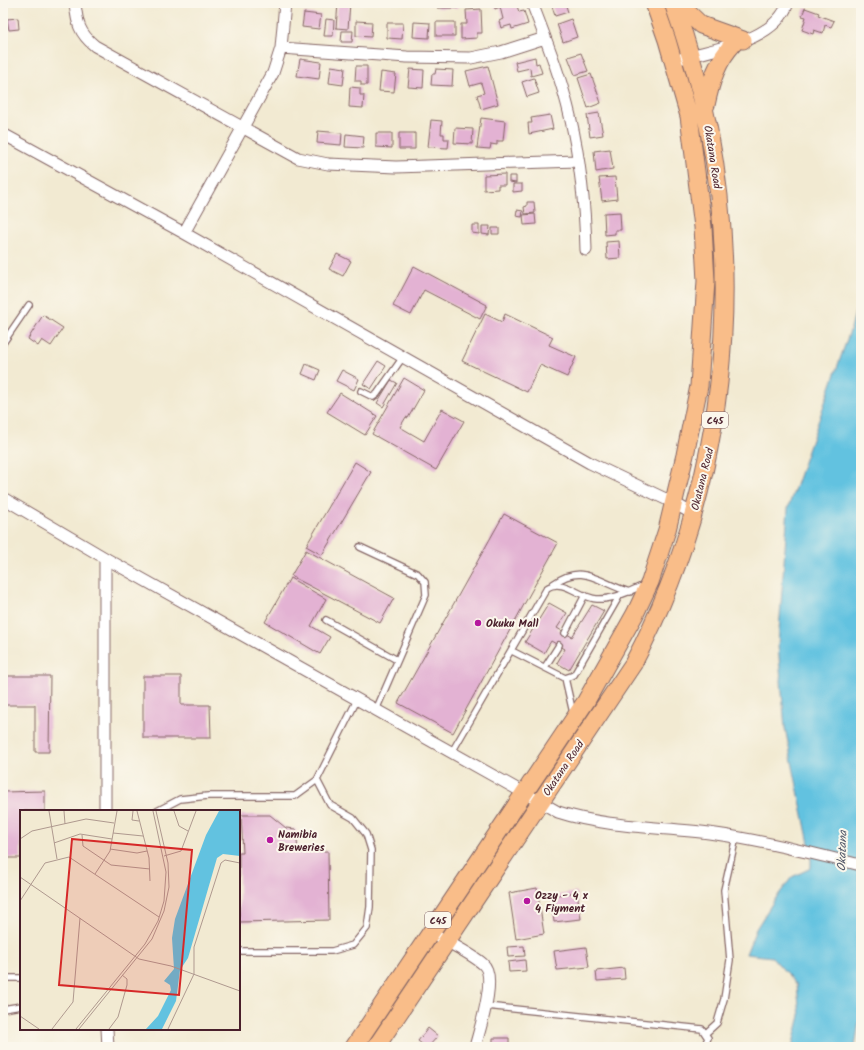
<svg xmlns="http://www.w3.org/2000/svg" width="864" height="1050" viewBox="0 0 864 1050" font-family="Kalam,sans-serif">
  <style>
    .water { fill: #62c2e0; stroke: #567086 }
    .building { fill: #e3b2d3 }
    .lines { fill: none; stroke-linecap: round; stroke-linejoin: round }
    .lane-casing { stroke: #856665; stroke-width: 8 }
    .street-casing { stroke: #856665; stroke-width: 13 }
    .primary-casing { stroke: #856665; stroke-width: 19 }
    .lane { stroke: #fff; stroke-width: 5.5 }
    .street { stroke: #fff; stroke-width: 11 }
    .primary { stroke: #f9bd89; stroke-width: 17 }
    .poi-dot { fill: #b5179e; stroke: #fbf7ec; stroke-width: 1.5 }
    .labels { text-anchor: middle; stroke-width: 4; stroke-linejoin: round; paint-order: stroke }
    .shield { fill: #fbf7ec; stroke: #7f6065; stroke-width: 1 }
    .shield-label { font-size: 10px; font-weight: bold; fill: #4a1f2b }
    .street-label { font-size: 11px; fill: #4a1f2b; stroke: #fbf7ec }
    .poi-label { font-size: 11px; font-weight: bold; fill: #4a1f2b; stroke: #fbf7ec; text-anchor: start }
    .water-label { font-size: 12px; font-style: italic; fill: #52586a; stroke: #fbf7ec }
    .inset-road { fill: none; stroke: #af998f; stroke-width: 1 }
    .view { fill: #d62828; fill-opacity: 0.15; stroke: #d62828; stroke-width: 2 }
    .inset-edge { fill: none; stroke: #4a1f2b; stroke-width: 2 }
  </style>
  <rect width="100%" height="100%" fill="#fbf7ec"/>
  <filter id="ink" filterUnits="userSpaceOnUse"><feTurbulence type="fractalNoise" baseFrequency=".025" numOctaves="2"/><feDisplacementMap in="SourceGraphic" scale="8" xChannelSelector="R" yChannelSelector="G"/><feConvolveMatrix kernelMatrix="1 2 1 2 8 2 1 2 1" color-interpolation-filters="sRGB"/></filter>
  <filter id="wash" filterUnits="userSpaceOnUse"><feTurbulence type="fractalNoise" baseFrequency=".012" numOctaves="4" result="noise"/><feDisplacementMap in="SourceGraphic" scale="16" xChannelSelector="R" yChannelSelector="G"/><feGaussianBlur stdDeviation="0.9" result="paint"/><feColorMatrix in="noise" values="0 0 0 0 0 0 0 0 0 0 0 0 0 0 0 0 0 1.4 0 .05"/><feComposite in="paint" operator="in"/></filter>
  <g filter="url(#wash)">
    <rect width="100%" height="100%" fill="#f2ead2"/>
    <path class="water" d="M861 288V859L858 865 861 924V1009L855 1047H792L800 1016 797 985 772 957 746 954 756 929 773 902 792 877 811 868V853L785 728 778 645 788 508 852 325Z"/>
    <g id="blocks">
      <path class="building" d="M338 3H350L348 29 336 28Z
        M437 3H458V8H437Z
        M494 3H516L519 12 524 11 528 24 512 29 511 25 501 28 499 21 503 19 500 7 495 9Z
        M551 3H565L568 12 555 16Z
        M805 8 819 13 818 15 834 21 831 27 825 25 823 33 814 30 813 34 802 30 806 17 802 16Z
        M481 9 482 33H477V38L461 39V24H467L466 10Z
        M304 13 321 15 319 29 302 27Z
        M18 18 19 29 9 30 7 19Z
        M326 19 334 20 333 36H324Z
        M571 19 577 37 563 42 557 24Z
        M356 21 372 22 371 37 356 36Z
        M414 22 430 23 429 38 413 37Z
        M436 22H455V36H436Z
        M387 23H403L402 39 387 38Z
        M342 31H353L352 42H341Z
        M581 53 588 71 575 75 568 57Z
        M535 57 536 64 539 63 542 73 531 76 530 68 517 71 515 62Z
        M300 59 321 62 319 79 297 76Z
        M331 66 345 68 343 85 329 83Z
        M356 66H367V85H361V81H355Z
        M488 66 498 104 481 109 477 95 484 93 481 83 470 86 466 71Z
        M410 69 424 70 423 88 408 87Z
        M436 69 453 70 452 86 431 85 432 74H435Z
        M381 72 396 74 394 92 379 91Z
        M591 74 601 103 588 108 578 78Z
        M534 78 539 93 527 97 522 82Z
        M350 87 360 88V95H364L363 108 349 107Z
        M599 113 603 135 590 137 587 115Z
        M550 115 553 129 529 134 528 123H532L531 118Z
        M481 118 505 121 503 141H497V145L491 144 490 149 477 148Z
        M431 120 442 121 441 134H444V139H449L448 148 428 147Z
        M455 128 473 129 472 144 454 143Z
        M318 131 342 133 341 145 317 143Z
        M376 133H392V148L376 147Z
        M399 133H415V149H399Z
        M346 134 364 136 363 148 345 147Z
        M610 149 613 169 596 172 594 151Z
        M505 174V185H498V189L484 190V175Z
        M509 176H516V183L509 182Z
        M615 177 617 199 602 201 599 178Z
        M513 184H522V191L513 192Z
        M527 202H534L535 213 525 214 524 207 527 206Z
        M517 210 523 211 522 217 516 216Z
        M620 212 621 230H615V234L605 235 604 213Z
        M535 214 536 224 524 225 523 215Z
        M472 225H479V234L472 233Z
        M482 226H490L489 235 482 234Z
        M492 228H499V234H492Z
        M619 241 620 258 607 259 606 242Z
        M337 254 351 261 343 276 329 269Z
        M414 266 487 305 480 319 424 290 411 315 393 306Z
        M485 314 502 322 505 314 553 337 549 345 576 357 567 377 540 365 527 392 462 361Z
        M43 315 63 328 51 346 42 340 38 346 28 339Z
        M378 361 386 366 371 389 363 384Z
        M306 364 320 370 316 380 302 374Z
        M342 370 359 379 354 390 336 381Z
        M404 378 424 390 408 418 406 417 400 427 424 441 442 409 464 421 436 470 372 434Z
        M391 380 397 383 383 407 377 403Z
        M340 393 377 416 365 435 327 412Z
        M355 462 371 472 322 555 306 546Z
        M504 514 558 543 453 733 398 703Z
        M306 550 394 598 380 623 291 576Z
        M290 578 326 599 311 626 330 637 320 654 265 622Z
        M549 603 567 613 557 628 572 637 592 605 604 611 569 670 557 663 565 649 551 641 544 653 525 642Z
        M3 676H50L49 752H35V705H3Z
        M143 676H181V705H210L211 738H143Z
        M45 791V811H21V858H3V792Z
        M241 815H270L286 828 296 829 298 852 328 851 329 920 239 922V853H243Z
        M537 888 544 934 516 939 509 893Z
        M577 892 581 919 554 922 551 896Z
        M524 946 525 956 508 957 507 947Z
        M586 947 589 967 557 970 554 951Z
        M525 960 526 971 509 972 508 962Z
        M624 968 625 979 597 981 596 971Z
        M428 1028 438 1036 428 1047H426L418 1041Z
        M493 1038H509V1047H493Z"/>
    </g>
  </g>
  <g filter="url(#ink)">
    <use href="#blocks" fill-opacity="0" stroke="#856665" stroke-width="1"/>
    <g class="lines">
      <g class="lane-casing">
        <path id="lane" d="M3 343 29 305
          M361 391 373 397 377 394 403 357
          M360 547 418 574 425 582 426 595 376 710
          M553 584C584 562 598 583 630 592
          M326 620 397 660
          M565 633 585 595
          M512 651 565 678 574 675 620 595
          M545 667 559 645
          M565 678 573 713
          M452 752 547 588C563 577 581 599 597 599 613 600 630 591 644 585
          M157 811 180 799 208 796H295L317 780 357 700
          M239 951H332L353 945 367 928 370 907 371 850 366 834 353 818 330 805 317 780
          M3 978H21
          M486 1006 702 1029 708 1038 704 1047
          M3 1009 21 1006
          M706 1033 717 1023 724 999 730 960 724 890 736 837"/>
      </g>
      <g class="street-casing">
        <path id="street" d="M75 3C77 23 79 33 95 46L298 158 328 164 396 167 577 161
          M532 3C546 40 561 77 570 116 580 159 585 206 586 250
          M281 48 407 57 471 58 501 52 545 38
          M683 58C717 48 775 41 788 3
          M3 134 184 233 590 463 674 503 693 514
          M184 233 273 73 281 48 285 3
          M3 498 105 558 558 812C604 827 660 827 709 833 760 840 810 853 861 865
          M105 811V558
          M431 932C446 942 471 953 483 964 498 976 479 1031 475 1047
          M107 1029 108 1047"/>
      </g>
      <g class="primary-casing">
        <path id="primary" d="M678 3 701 25 743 40
          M706 105C711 81 717 61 734 43
          M354 1047 586 701 635 614 650 582 667 530 685 455 699 386 706 281 703 227 689 116 667 40 654 3
          M376 1047 633 664C740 461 752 217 673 3"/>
      </g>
      <use href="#lane" class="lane"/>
      <use href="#street" class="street"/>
      <use href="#primary" class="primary"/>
    </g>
  </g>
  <g class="poi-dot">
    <circle cx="478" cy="623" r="4"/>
    <circle cx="270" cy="840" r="4"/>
    <circle cx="527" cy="901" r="4"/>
  </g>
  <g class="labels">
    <g class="shield">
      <rect x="702" y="412" width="26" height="16" rx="3"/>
      <rect x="425" y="912" width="26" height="16" rx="3"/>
    </g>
    <g class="shield-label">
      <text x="715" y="424">C45</text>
      <text x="438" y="924">C45</text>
    </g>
    <g class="street-label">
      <text transform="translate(713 157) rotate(81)" y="4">Okatana Road</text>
      <text transform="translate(702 479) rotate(-76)" y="4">Okatana Road</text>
      <text transform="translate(563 768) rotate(-56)" y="4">Okatana Road</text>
    </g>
    <g class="poi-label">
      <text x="486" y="627">Okuku Mall</text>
      <text x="278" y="838">Namibia<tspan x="278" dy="13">Breweries</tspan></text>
      <text x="535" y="899">Ozzy - 4 x<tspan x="535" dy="13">4 Fiyment</tspan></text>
    </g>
    <g class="water-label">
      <text transform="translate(842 851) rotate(-88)" y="4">Okatana</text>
    </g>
  </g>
  <g transform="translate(20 810)">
    <rect width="220" height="220" fill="#f2ead2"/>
    <path d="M199 1H220V46L203 44 197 48 168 148 160 160 156 191 142 219H126L138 206 151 180 150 175 144 171 154 159 152 128 155 109 186 25Z" fill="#62c2e0"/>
    <path class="inset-road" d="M29 1 37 49M44 1 45 14M113 1 112 10 119 11M117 1 129 48 130 71M154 1 159 16 168 21M93 23 123 26M62 25 63 36 91 55 130 59M0 29 12 21 66 9 94 13M34 33 60 24 92 29M90 39 117 43 127 41M144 46 161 41 176 1M75 64 90 41 97 1M0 67 119 149 151 156 220 181M0 91 25 53 49 47 139 107M0 206 19 219M32 219 53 192 60 108M56 219 125 134 138 111 144 91 146 62 133 1M59 219 132 129 144 101 149 77 148 53 136 1M89 219 98 207 107 175V169L102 165M148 219 174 164V137L201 53 205 50 220 53"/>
    <path class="view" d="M52 29 172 40 159 185 39 175Z"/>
    <rect width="220" height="220" class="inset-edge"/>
  </g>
  <rect width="864" height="1050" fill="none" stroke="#fbf7ec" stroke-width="16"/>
</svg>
